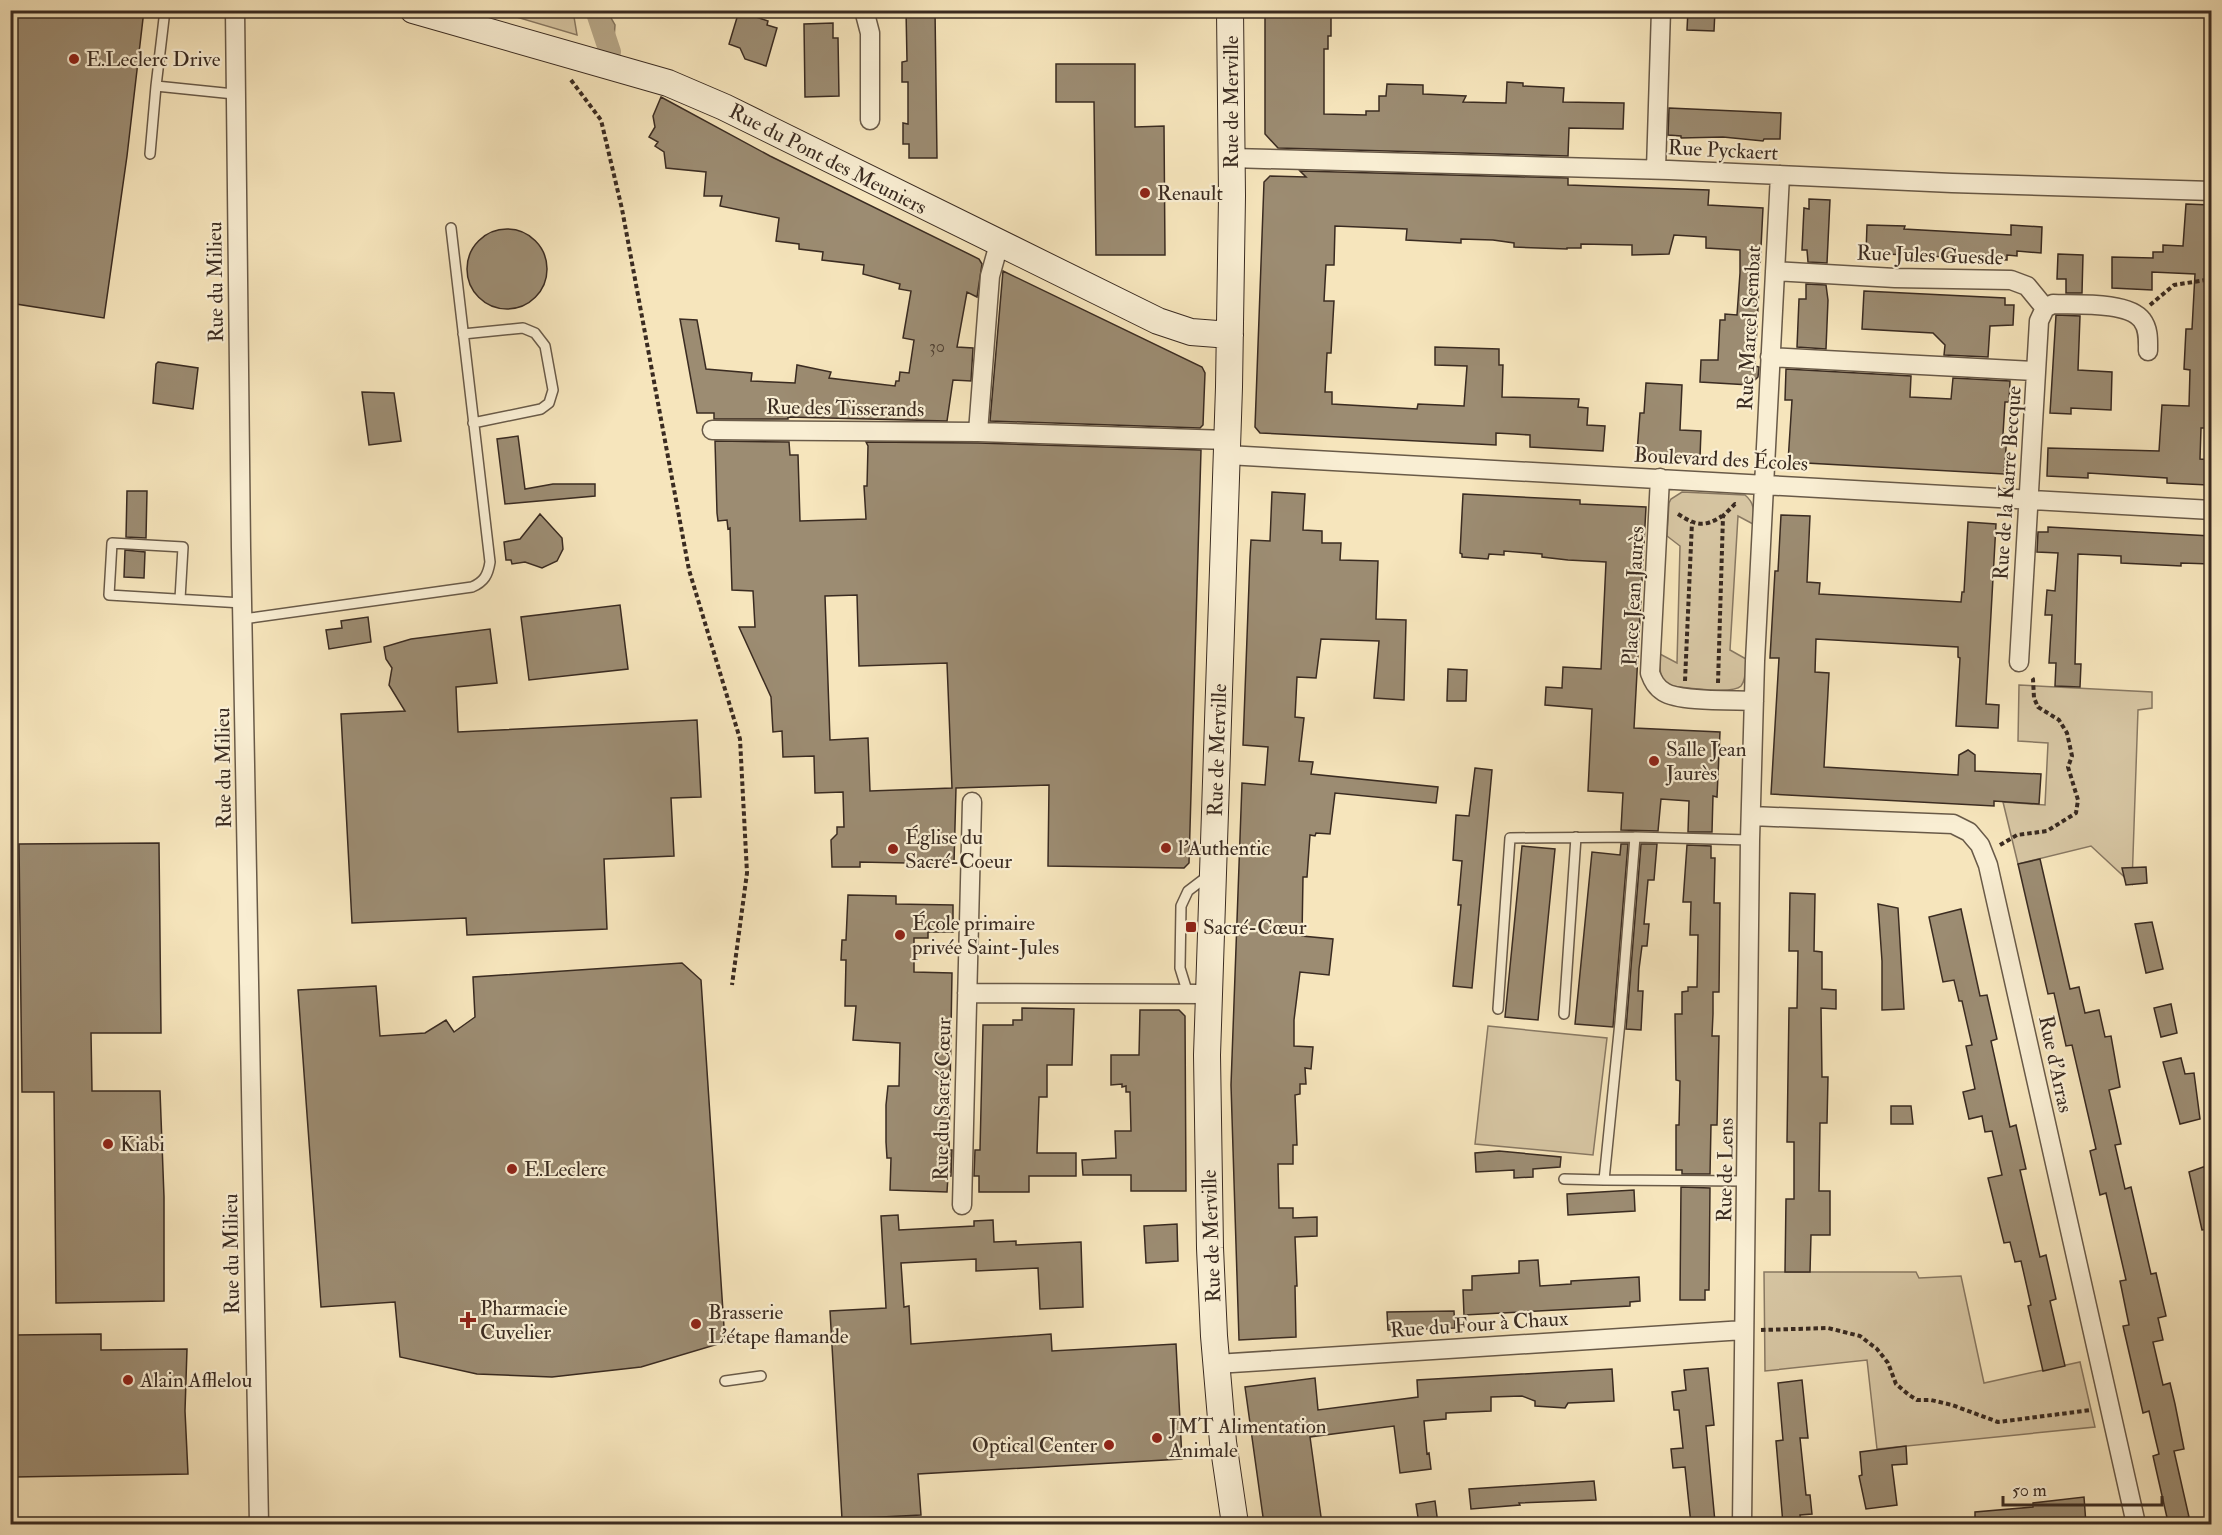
<svg xmlns="http://www.w3.org/2000/svg" width="2222" height="1535" viewBox="0 0 2222 1535" font-family="'IM FELL Double Pica',serif">
  <style>
    .green { fill: #d6c5a2; stroke: #887862; stroke-width: 1.5 }
    .water { fill: #b6a687; stroke: #84755e; stroke-width: 1.5 }
    .lines { fill: none; stroke-linecap: round; stroke-linejoin: round }
    .canal { stroke: #b6a687; stroke-width: 22 }
    .building { fill: #9c8c72; stroke: #3a2b21; stroke-width: 1.5; fill-rule: evenodd }
    .lane-casing { stroke: #695a48; stroke-width: 12 }
    .street-casing { stroke: #695a48; stroke-width: 21 }
    .secondary-casing { stroke: #3a2b21; stroke-width: 28 }
    .path { stroke: #3a2b21; stroke-width: 4; stroke-dasharray: 4.5 3; stroke-linecap: butt }
    .lane { stroke: #f9eed3; stroke-width: 9 }
    .street { stroke: #f9eed3; stroke-width: 18 }
    .secondary { stroke: #f9eed3; stroke-width: 26 }
    .poi-dot { fill: #8f2418; stroke: #f9eed3; stroke-width: 2 }
    .labels { text-anchor: middle; stroke-width: 4.5; stroke-linejoin: round; paint-order: stroke }
    .number-label { font-size: 18px; fill: #524335 }
    .poi-label { font-size: 21px; fill: #3a2b21; stroke: #f9eed3; text-anchor: start }
    .street-label { font-size: 21px; fill: #3a2b21; stroke: #f9eed3 }
  </style>
  <rect width="100%" height="100%" fill="#f6e5bc"/>
  <filter id="stains"><feTurbulence type="fractalNoise" baseFrequency=".00333" numOctaves="4"/><feColorMatrix values="0 0 0 0 .2 0 0 0 0 .09 0 0 0 0 .02 0 0 0 .5 -.17"/></filter>
  <radialGradient id="worn" r=".72"><stop offset=".6" stop-color="#630" stop-opacity="0"/><stop offset="1" stop-color="#630" stop-opacity=".3"/></radialGradient>
  <path class="green" d="M496 11H573L577 35Z
    M1682 492 1745 495C1755 503 1754 512 1753 524L1738 516 1730 650 1746 659C1745 667 1747 679 1741 686 1732 695 1684 687 1670 686 1658 680 1660 667 1660 654L1677 663 1680 546 1667 536 1669 503 1671 499Z
    M2019 685 2152 692V708L2138 710 2132 884 2091 846 2018 864 2003 802 2045 805 2048 743 2018 741Z
    M1488 1026 1607 1038 1593 1155 1475 1144Z
    M1764 1272H1916L1919 1278 1961 1276 1984 1383 2080 1362 2095 1427 1877 1449 1867 1360 1765 1371Z"/>
  <path class="water" d="M592 11H607L615 25 614 39 595 34Z"/>
  <g class="lines">
    <path class="canal" d="M596 10 610 52"/>
  </g>
  <path class="building" d="M10 10H144L127 156 104 318 10 303Z
    M906 10H935L937 158H909V144H903V123L908 124V82H902V62L907 61Z
    M1265 10H1331V36H1328V49H1324V114L1366 115V111H1379V96H1386L1387 84 1423 85V94L1466 96 1463 102 1506 103 1507 82 1523 83V86L1564 88 1563 102 1624 103 1623 129 1569 128 1568 156 1278 148 1265 134Z
    M1688 10H1715L1714 31 1687 30Z
    M739 11 768 21 767 25 777 28 766 66 745 59 740 48 729 44Z
    M833 23V38H838L839 96 805 97 804 24Z
    M1056 64H1135V127L1164 126 1165 255H1096L1094 102H1056Z
    M661 97 770 156 979 259 982 264 977 297 967 292 957 347 973 348 971 381 953 380 947 421 788 417V419H714V413H697L680 319 697 320 706 369 752 373 751 381 795 383 797 365 831 372 829 378 895 386 896 381H899L900 372 909 373 914 340 903 338 911 291 899 289 900 284 863 274 864 265 822 260 823 252 799 249V244L776 241 779 218 720 206 722 196H704L706 172 666 168 664 152 655 146 658 142 649 137 655 127 653 116Z
    M1669 108 1781 113 1780 139H1764L1763 141 1723 137 1681 138V136L1668 135Z
    M1300 171 1568 178V185L1709 190 1708 205 1763 208 1755 366 1759 367 1758 377 1750 385 1700 382 1701 360H1718L1720 320H1725V314L1737 315 1740 273V250L1706 248V237L1674 235 1669 254 1632 255V245L1581 244V248H1567V249L1514 247V243L1493 240 1461 239V243L1406 240 1407 229 1335 226 1334 265H1326L1324 301H1334L1331 353H1327L1325 392H1332V404L1417 409 1418 404 1464 406 1467 366 1435 365V347L1499 349V365H1503L1502 397 1579 399 1578 407 1588 408 1587 425 1605 426 1603 451 1530 447V435L1514 434 1496 433V445L1260 433 1255 427 1264 182 1270 176 1306 177Z
    M1809 199 1830 200 1827 263 1808 262 1807 250H1802L1804 208 1809 209Z
    M2186 204 2211 205V428H2201L2200 459 2211 460V480H2208V485L2167 483V478L2088 473V478L2047 476 2048 448 2159 451 2162 405 2189 406 2190 370 2184 369 2186 329H2192L2195 274 2152 272V290L2112 288V257L2153 258V252H2163V245L2183 246Z
    M1867 225 1905 226 1904 229 2011 235V225L2042 227 2041 253 2017 251V256L2007 255V260L1866 253Z
    M467 269a40 40 0 1 1 80 0a40 40 0 1 1-80 0Z
    M2058 254 2083 255 2082 293H2066V279H2057Z
    M1003 271 1202 367 1205 373 1203 425 1200 428 990 421Z
    M1806 284 1826 285 1828 300 1826 349 1797 347 1799 299H1806Z
    M1864 291 2005 298V305H2014L2013 325 1990 326 1988 357 1944 355 1945 345 1933 333 1862 329Z
    M2056 315 2080 316 2078 370 2112 372 2111 410 2071 408V414L2050 413Z
    M158 362 198 368 193 409 153 403 156 364Z
    M1786 369 1911 376 1910 397 1931 398 1951 399 1953 378 2010 381 2009 402H2005L2003 434 2007 435 2004 474 1788 462 1792 400H1785Z
    M1646 383 1682 385 1680 430 1701 431 1700 457 1637 453 1640 413H1644Z
    M362 392 394 393 401 441 369 445Z
    M518 436 525 489 553 484H595V496L505 504 497 439Z
    M715 441 789 442 790 455H798L800 521 866 519 864 486H867L868 446 866 442 978 443 1201 450 1189 863 1184 868 1048 866 1049 785 956 788 954 864 860 862V867H832L831 840 837 834V827H844L843 792 815 793 814 756 783 757 782 731 773 732 771 697 739 627H755L753 591 732 590 730 528 728 529 727 520 718 521 717 513ZM857 595 859 666 947 663 952 788 870 791 868 738 830 740 825 596Z
    M127 491H147L146 538 126 537Z
    M1272 492 1305 494 1303 530 1322 531V543H1341L1340 560 1378 561 1376 619 1406 620 1404 700 1374 698 1379 641 1321 639 1316 678 1297 677 1295 717 1304 718 1299 761 1313 762 1311 774 1438 787 1436 803 1335 793 1330 834 1316 833 1315 836 1310 835 1307 877H1303L1302 936 1333 939 1329 975 1300 972 1294 1020V1046L1313 1047 1311 1069 1305 1068 1306 1084H1300V1094L1295 1095 1297 1145H1293V1164H1278L1279 1208H1293V1218L1317 1217V1236L1295 1237 1297 1286H1295L1296 1337 1239 1340 1231 1085 1242 783 1265 785 1268 747 1243 745 1250 557 1251 540 1270 541Z
    M1463 494 1580 500V504L1646 507 1634 728 1720 732 1717 797 1713 796 1712 832H1688L1689 801 1661 799 1658 831 1621 830 1623 793 1588 791 1592 709 1545 705 1546 687 1562 688 1563 667 1601 669 1606 562 1568 560 1542 557V554L1504 551V555L1489 554 1488 559 1462 557V554L1460 553Z
    M540 514 562 538 563 549 557 561 542 568 525 562 512 564 511 560H506L504 542 520 539Z
    M1781 515 1810 516 1807 582 1820 583 1819 594 1961 602 1962 592H1964L1968 522 1996 524 1986 704 1999 705 1998 728 1956 726 1960 658 1958 657V647L1816 639 1815 672 1829 673 1824 767 1958 775 1959 755 1968 750 1975 755V771L2041 774 2039 804 1994 801V806L1771 794 1779 658H1770L1775 571H1778Z
    M2048 527 2211 536V564L2181 563V566L2121 563V556L2078 554 2075 664H2081L2080 687 2055 686 2056 663H2049L2052 615H2045L2047 590 2055 591 2058 553 2037 552 2038 532H2048Z
    M125 550 145 552 144 578 124 577Z
    M620 605 628 669 529 680 521 617Z
    M368 617 371 642 329 649 326 630 342 628 341 621Z
    M490 629 497 683 456 687 458 732 697 720 701 797 671 798 674 856 604 859 607 929 467 935 466 918 352 923 341 714 405 711 389 685 392 668 386 659 384 647 411 639Z
    M1448 669 1467 670 1466 701H1447Z
    M1475 768 1492 770 1472 988 1453 986 1461 905H1458L1462 861 1453 860 1456 815 1469 816Z
    M159 843 161 1033H91L92 1091H160L164 1197V1301L56 1303 54 1092H22L19 844Z
    M1621 844H1628L1613 1027 1575 1024 1592 852 1620 855Z
    M1641 844H1657L1654 880H1648L1644 924H1649L1647 946H1642L1639 969 1638 991H1643L1641 1030 1626 1029Z
    M1687 845 1711 846V858H1715L1714 903H1720L1719 992H1713V1014L1712 1036H1719L1717 1125H1711L1710 1174H1682V1170H1676V1125H1679L1680 1081 1676 1080 1675 1014H1682V992L1688 991V987H1697L1698 935H1690L1691 902H1683Z
    M1522 846 1555 849 1538 1020 1505 1017Z
    M2040 859 2070 989 2079 987 2085 1013 2099 1010 2105 1037 2111 1036 2120 1087 2109 1090 2121 1144 2115 1145 2125 1189 2131 1187 2151 1274 2156 1273 2166 1316 2158 1318 2163 1340 2153 1342 2163 1385 2170 1383 2175 1404 2184 1449 2174 1451 2189 1517 2168 1522 2153 1456 2159 1454 2154 1433 2149 1411 2143 1413 2123 1326 2129 1325 2120 1281 2126 1280 2111 1215 2106 1193 2100 1195 2090 1151 2096 1149 2072 1045 2066 1046 2054 993 2048 994 2018 864Z
    M2146 867 2147 883 2126 885 2122 868Z
    M1790 893 1815 894 1814 951 1822 952V989L1836 990V1009L1821 1008 1822 1077H1828L1827 1123H1820L1819 1191H1830V1235H1811L1810 1272H1785L1786 1199H1794V1142H1787L1789 1008H1797L1798 951H1789Z
    M848 895 896 896V904L953 905V932H928V938H914V972L952 973 949 1150H952L951 1176H948L947 1192 890 1190 891 1158H887L886 1142V1105L888 1086H899L900 1043 853 1040 856 1006H845L846 960H841L842 940H846Z
    M1878 904 1898 908 1904 1009 1882 1010V961Z
    M1961 909 1980 996 1987 995 1997 1039 1991 1041 2010 1127 2016 1125 2026 1169 2020 1170 2040 1257 2046 1255 2056 1299 2050 1301 2065 1366 2043 1371 2028 1306 2031 1305 2021 1261 2015 1262 2010 1242 2004 1243 1988 1178 2002 1175 1992 1131 1985 1132 1982 1116 1969 1119 1963 1092 1975 1089 1966 1046 1972 1045 1962 1001H1959L1954 980 1943 982 1929 917Z
    M2152 922 2163 969 2146 973 2135 924Z
    M682 963 701 980 725 1342 641 1367 552 1377 477 1374 400 1357 395 1302 321 1307 298 990 376 986 380 1036 425 1033 446 1020 454 1032 475 1017 473 977Z
    M2171 1004 2177 1033 2161 1037 2154 1008Z
    M1022 1008 1074 1009 1072 1065H1047V1097H1039L1037 1153H1076V1176H1029V1192H979V1176H974L975 1150H980L983 1025H1013V1020H1022Z
    M1140 1010H1179L1185 1016 1186 1191H1131V1175H1083L1082 1160 1116 1158 1115 1131H1131L1130 1092H1126V1086L1122 1087V1084L1111 1085V1055H1139Z
    M2181 1058 2185 1074 2194 1073 2200 1119 2180 1124 2163 1062Z
    M1891 1106H1911L1913 1124H1891Z
    M1499 1151 1561 1157 1560 1167 1533 1169V1177L1514 1178V1170L1476 1172 1475 1153Z
    M2206 1166 2209 1177 2208 1229 2202 1230 2189 1172Z
    M1681 1187 1710 1188 1709 1290H1705V1300H1680Z
    M1634 1190 1635 1211 1568 1215 1567 1194Z
    M898 1215 899 1230 974 1226V1221L993 1220 994 1242 1016 1241V1245L1081 1242 1083 1307 1040 1309 1038 1268 976 1271V1259L901 1263 904 1307 909 1306 911 1344 1051 1334 1052 1351 1176 1344 1182 1459 918 1474 921 1515 842 1519 830 1311 886 1308 881 1216Z
    M1177 1224 1178 1261 1146 1263 1144 1226Z
    M1538 1260 1540 1286 1571 1284V1281L1639 1277 1640 1301 1630 1302V1306L1464 1315 1463 1290H1472V1276L1519 1273V1261Z
    M1454 1311 1455 1328 1388 1330 1387 1312Z
    M101 1334V1350L187 1349 185 1411 188 1474 15 1477V1335Z
    M1708 1368 1714 1425 1706 1426 1715 1522 1708 1523V1524H1691L1685 1467 1673 1468 1671 1449 1683 1448 1679 1410H1674L1672 1392 1686 1390 1684 1370Z
    M1612 1369 1614 1401 1568 1403 1565 1408 1535 1406V1401L1522 1396 1491 1397V1411L1446 1413V1419L1424 1421 1427 1454 1429 1453 1431 1469 1400 1473 1394 1426 1310 1437 1322 1524H1264L1245 1387 1315 1378 1318 1410 1418 1397 1417 1380Z
    M1802 1380 1808 1438H1800L1806 1495H1810L1812 1514 1800 1515 1801 1524H1783L1776 1441 1783 1440 1778 1383Z
    M1906 1446 1907 1464 1892 1465 1897 1505 1866 1509 1859 1476 1862 1475 1860 1452Z
    M1594 1481 1596 1500 1519 1503 1520 1505 1471 1509 1469 1489Z
    M2084 1497 2086 1524H1975V1512L2033 1507V1503Z
    M1435 1501 1438 1524H1419L1416 1504Z"/>
  <g class="lines">
    <g class="lane-casing">
      <path id="lane" d="M156 86 234 94
        M150 154 156 86 165 10
        M463 334 523 328 535 333 545 346 553 390 549 403 541 409 473 423
        M180 599 183 547 112 543 109 595 242 603
        M243 619 472 587C484 582 488 575 490 562L451 228
        M1188 994 1180 968 1181 906 1188 891 1209 875
        M1498 1009 1510 838 1635 837
        M1564 1014 1576 837
        M1564 1179 1604 1180
        M1748 1181 1604 1180 1620 1022 1635 837 1750 840
        M725 1381 761 1376"/>
    </g>
    <g class="street-casing">
      <path id="street" d="M235 10 241 548 259 1524
        M864 10 870 33V120
        M1231 158 1669 170 1952 183 2212 191
        M1656 169 1661 10
        M1775 271 1895 278 2011 280 2027 286 2045 308 2053 304C2075 305 2128 301 2142 320 2149 329 2148 341 2148 351
        M1770 357 2036 371
        M712 430 978 432 1228 440
        M978 432 990 276 999 244
        M1227 455C1555 473 1883 492 2212 510
        M1660 478 1650 673C1653 681 1656 687 1664 692 1679 702 1734 700 1754 701
        M2019 662 2039 321 2045 308
        M1751 816 1953 824 1969 832 1974 838 1980 845 1988 865 2136 1524
        M967 993 1209 994
        M962 1205 972 802
        M1216 1364 1744 1330
        M1742 1524 1750 840 1755 661 1780 175"/>
    </g>
    <g class="secondary-casing">
      <path id="secondary" d="M413 10 668 83 724 107 1158 321 1191 332 1230 335
        M1230 10 1232 196 1229 387 1207 1055 1210 1248 1214 1336 1223 1442 1235 1524"/>
    </g>
    <path class="path" d="M571 80 601 120 622 209 689 570 740 739 747 873 732 985
      M2150 305 2174 285 2212 279
      M1678 514C1695 525 1704 528 1722 516
      M1685 681 1692 522
      M1718 683 1723 516 1735 504 1738 505
      M2000 845 2017 835 2047 831 2076 813 2078 800 2068 767 2072 756 2067 733 2059 720 2038 707 2034 698 2033 679 2031 676
      M1761 1330 1828 1328 1860 1336 1877 1349 1888 1363 1896 1384 1909 1395 1917 1400H1931L1952 1405 1998 1422 2091 1410"/>
    <use href="#lane" class="lane"/>
    <use href="#street" class="street"/>
    <use href="#secondary" class="secondary"/>
  </g>
  <g class="poi-dot">
    <circle cx="74" cy="59" r="6"/>
    <circle cx="1145" cy="193" r="6"/>
    <circle cx="1654" cy="761" r="6"/>
    <circle cx="1166" cy="848" r="6"/>
    <circle cx="893" cy="849" r="6"/>
    <rect x="1185" y="921" width="12" height="12" rx="3"/>
    <circle cx="900" cy="935" r="6"/>
    <circle cx="108" cy="1144" r="6"/>
    <circle cx="512" cy="1169" r="6"/>
    <path d="M465 1311h6v6h6v6h-6v6h-6v-6h-6v-6h6z"/>
    <circle cx="696" cy="1324" r="6"/>
    <circle cx="128" cy="1380" r="6"/>
    <circle cx="1157" cy="1438" r="6"/>
    <circle cx="1109" cy="1445" r="6"/>
  </g>
  <g class="labels">
    <g class="number-label">
      <text x="937" y="352">30</text>
    </g>
    <g class="poi-label">
      <text x="86" y="66">E.Leclerc Drive</text>
      <text x="1157" y="200">Renault</text>
      <text x="1666" y="756">Salle Jean<tspan x="1666" dy="24">Jaurès</tspan></text>
      <text x="905" y="844">Église du<tspan x="905" dy="24">Sacré-Coeur</tspan></text>
      <text x="1178" y="855">l’Authentic</text>
      <text x="912" y="930">École primaire<tspan x="912" dy="24">privée Saint-Jules</tspan></text>
      <text x="1203" y="934">Sacré-Cœur</text>
      <text x="120" y="1151">Kiabi</text>
      <text x="524" y="1176">E.Leclerc</text>
      <text x="480" y="1315">Pharmacie<tspan x="480" dy="24">Cuvelier</tspan></text>
      <text x="708" y="1319">Brasserie<tspan x="708" dy="24">L'étape flamande</tspan></text>
      <text x="140" y="1387">Alain Afflelou</text>
      <text x="1169" y="1433">JMT Alimentation<tspan x="1169" dy="24">Animale</tspan></text>
      <text x="1097" y="1452" text-anchor="end">Optical Center</text>
    </g>
    <g class="street-label">
      <text transform="translate(1231 102) rotate(-90)" y="7">Rue de Merville</text>
      <text transform="translate(1723 150) rotate(3)" y="7">Rue Pyckaert</text>
      <text transform="translate(828 159) rotate(27)" y="7">Rue du Pont des Meuniers</text>
      <text transform="translate(1930 255) rotate(2)" y="7">Rue Jules Guesde</text>
      <text transform="translate(215 282) rotate(-91)" y="7">Rue du Milieu</text>
      <text transform="translate(1749 328) rotate(-87)" y="7">Rue Marcel Sembat</text>
      <text transform="translate(845 408) rotate(1)" y="7">Rue des Tisserands</text>
      <text transform="translate(1721 459) rotate(3)" y="7">Boulevard des Écoles</text>
      <text transform="translate(2007 483) rotate(-86)" y="7">Rue de la Karre Becque</text>
      <text transform="translate(1633 596) rotate(-87)" y="7">Place Jean Jaurès</text>
      <text transform="translate(1217 750) rotate(-88)" y="7">Rue de Merville</text>
      <text transform="translate(223 768) rotate(-91)" y="7">Rue du Milieu</text>
      <text transform="translate(2056 1064) rotate(78)" y="7">Rue d'Arras</text>
      <text transform="translate(942 1099) rotate(-89)" y="7">Rue du Sacré Cœur</text>
      <text transform="translate(1725 1170) rotate(-89)" y="7">Rue de Lens</text>
      <text transform="translate(1211 1236) rotate(-92)" y="7">Rue de Merville</text>
      <text transform="translate(231 1254) rotate(-91)" y="7">Rue du Milieu</text>
      <text transform="translate(1479 1324) rotate(-4)" y="7">Rue du Four à Chaux</text>
    </g>
  </g>
  <rect width="2222" height="1535" fill="none" stroke="#f6e5bc" stroke-width="36"/>
  <rect x="12" y="12" width="2198" height="1511" fill="none" stroke="#3a2b21" stroke-width="3"/>
  <rect x="18" y="18" width="2186" height="1499" fill="none" stroke="#3a2b21" stroke-width="1.5"/>
  <path d="M2003 1496v9h159v-9" fill="none" stroke="#3a2b21" stroke-width="3"/>
  <text x="2012" y="1496" font-size="18" fill="#3a2b21" stroke="#f9eed3" stroke-width="4.5" paint-order="stroke">50 m</text>
  <rect width="100%" height="100%" filter="url(#stains)"/>
  <rect width="100%" height="100%" fill="url(#worn)"/>
</svg>
